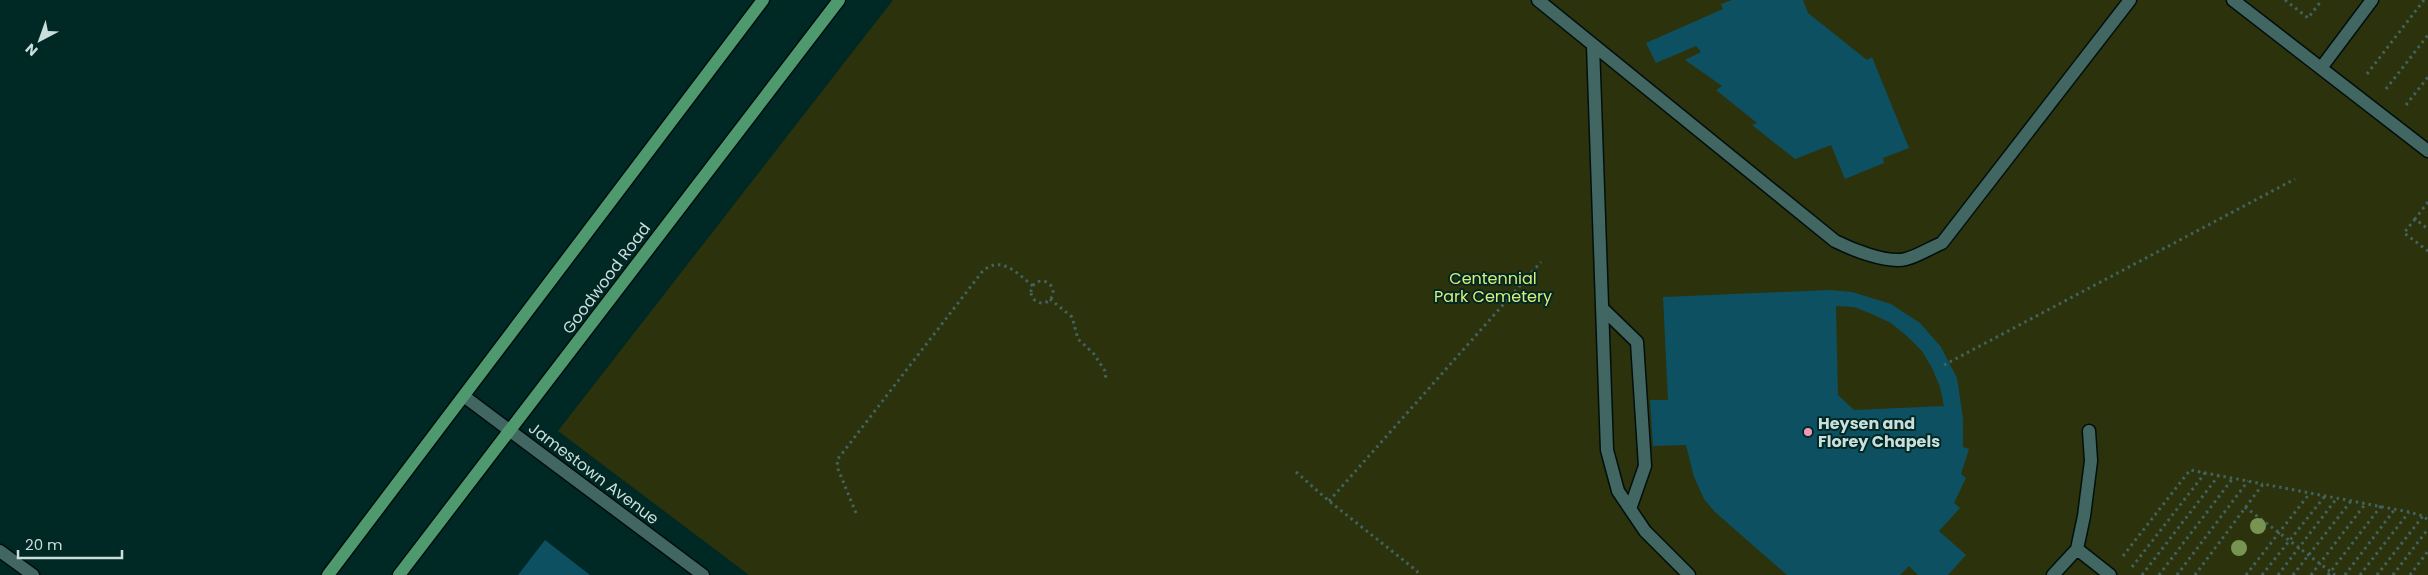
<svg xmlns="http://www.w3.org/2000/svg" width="2428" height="575" viewBox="0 0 2428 575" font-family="Poppins,sans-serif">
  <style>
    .green { fill: #2c320b }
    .building { fill: #0d5062; fill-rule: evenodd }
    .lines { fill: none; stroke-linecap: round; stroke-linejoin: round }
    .minor-casing { stroke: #000f0d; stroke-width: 15 }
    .major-casing { stroke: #000f0d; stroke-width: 15 }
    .path { stroke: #426360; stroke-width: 3; stroke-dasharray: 2.5 4; stroke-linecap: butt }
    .minor { stroke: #426763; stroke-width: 12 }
    .major { stroke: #4f996f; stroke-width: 12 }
    .tree { fill: #779452 }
    .poi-dot { fill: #f19ab4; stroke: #002825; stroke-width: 2 }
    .labels { text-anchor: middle; stroke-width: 4; stroke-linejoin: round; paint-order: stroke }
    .street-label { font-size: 16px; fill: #cadedb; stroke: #002825 }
    .park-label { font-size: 16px; fill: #d9ec77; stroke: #002825 }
    .poi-label { font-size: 16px; font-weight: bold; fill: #cadedb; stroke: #002825; text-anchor: start }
  </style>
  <rect width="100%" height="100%" fill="#002825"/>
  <path class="green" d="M893 0H2428V575H749L558 431Z"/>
  <path class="building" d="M1732 0H1803L1808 13 1867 60 1872 57 1909 148 1883 158 1884 163 1845 179 1831 145 1795 159 1752 125 1757 123 1716 90 1722 86 1685 60 1701 52 1696 46 1656 63 1646 43 1723 9 1721 4Z
    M1829 290 1852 292 1891 304 1920 323 1941 347 1957 378 1963 419V447L1969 449 1961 474 1966 478 1954 503 1960 508 1939 531 1966 555 1948 575H1918L1909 566 1900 575H1787L1715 512 1704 499 1694 477 1686 445 1653 446 1650 400H1668L1663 297ZM1836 306 1854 307 1872 314 1891 323 1908 337 1922 351 1932 368 1940 387 1944 406 1854 410 1838 395Z
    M545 540 590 575H518Z"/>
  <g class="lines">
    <g class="minor-casing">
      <path id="minor" d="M1538 0 1835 241C1851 249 1887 264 1906 259 1918 256 1930 248 1942 243L2130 0
        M2233 0 2428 151
        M1593 45 1607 450 1618 491 1645 531 1689 575
        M2321 68 2372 0
        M1602 308 1637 342 1645 466 1630 509
        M465 397 703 575
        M2077 549 2110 575
        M0 551 33 575
        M2053 575 2077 549 2084 516 2091 461 2089 431"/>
    </g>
    <g class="major-casing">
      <path id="major" d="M328 575 763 0
        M399 575 839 0"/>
    </g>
    <path class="path" d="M2285 0 2308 18 2322 0
      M2367 74 2424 0
      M2386 89 2428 35
      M2406 105 2428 77
      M2428 202 2415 219 2428 229
      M2415 219 2404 233 2428 251
      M1031 292a11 11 0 1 1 22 0a11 11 0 1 1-22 0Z
      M1050 299 1072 317 1078 339 1094 354 1105 371 1106 380
      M1944 365 2295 179
      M1296 472 1329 501 1417 571 1418 575
      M1329 501 1541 262
      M2245 507 2335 575
      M856 513 838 469 837 460 982 272C1000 254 1017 273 1033 286
      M2123 556 2190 470 2263 484
      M2132 567 2205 473
      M2142 575 2219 475
      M2159 575 2233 478
      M2177 575 2248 481
      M2195 575 2263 484 2409 512 2423 516 2428 520
      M2246 575 2310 493
      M2262 575 2325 496
      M2278 575 2337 498
      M2293 575 2351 501
      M2311 575 2366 503
      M2328 575 2381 506
      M2345 575 2395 509
      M2360 575 2409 512
      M2377 575 2423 516
      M2393 575 2428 529
      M2410 575 2428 551"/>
    <use href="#minor" class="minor"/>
    <use href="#major" class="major"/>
  </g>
  <g class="tree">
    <circle cx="2258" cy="526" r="8"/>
    <circle cx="2239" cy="548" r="8"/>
  </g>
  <circle class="poi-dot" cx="1808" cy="432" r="5"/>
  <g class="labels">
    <g class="street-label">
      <text transform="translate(606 278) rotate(-53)" y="6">Goodwood Road</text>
      <text transform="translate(594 473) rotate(37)" y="6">Jamestown Avenue</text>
    </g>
    <g class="park-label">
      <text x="1493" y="284">Centennial<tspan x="1493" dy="18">Park Cemetery</tspan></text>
    </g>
    <g class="poi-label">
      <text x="1818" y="429">Heysen and<tspan x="1818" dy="18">Florey Chapels</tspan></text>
    </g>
  </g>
  <g transform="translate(40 40) rotate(221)" stroke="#002825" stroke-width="4" paint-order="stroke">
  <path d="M0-4L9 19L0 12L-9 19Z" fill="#cadedb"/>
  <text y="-8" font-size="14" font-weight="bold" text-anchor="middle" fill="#cadedb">N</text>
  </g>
  <path d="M18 550v8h104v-8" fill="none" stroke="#cadedb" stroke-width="2.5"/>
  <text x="25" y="550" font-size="15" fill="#cadedb" stroke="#002825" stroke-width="4" paint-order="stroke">20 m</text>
</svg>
